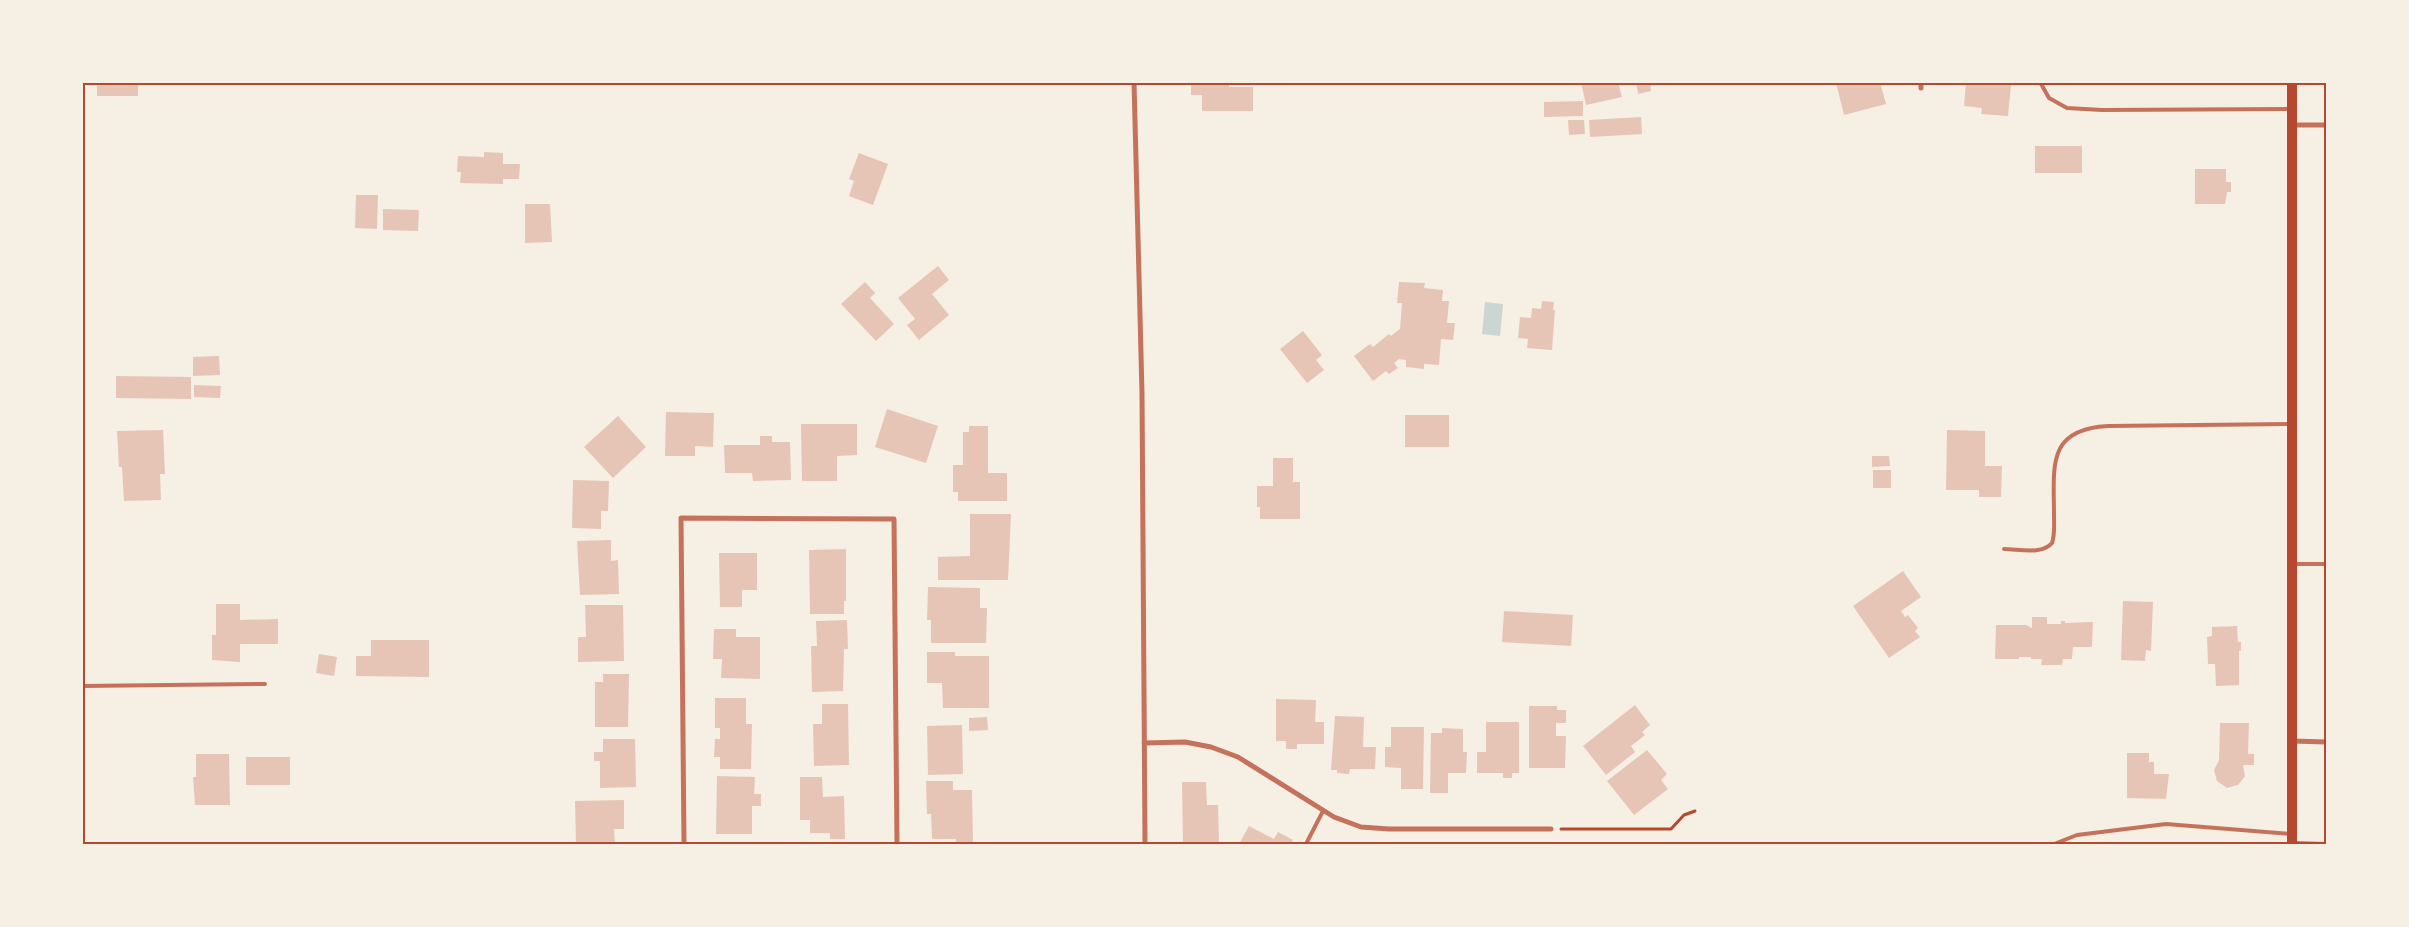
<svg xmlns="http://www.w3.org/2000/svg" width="2409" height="927" viewBox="0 0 2409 927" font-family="Overpass,sans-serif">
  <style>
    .water { fill: #c9d6d2 }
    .building { fill: #e6c5b7 }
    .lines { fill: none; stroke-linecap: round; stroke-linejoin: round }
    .path { stroke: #b5482f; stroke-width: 3 }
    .service { stroke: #c5725c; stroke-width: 4 }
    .minor { stroke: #c5725c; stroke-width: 5 }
    .secondary { stroke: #b5482f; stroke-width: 10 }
    .neatline { fill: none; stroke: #b5482f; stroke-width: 2 }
  </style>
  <rect width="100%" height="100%" fill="#f6efe4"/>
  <path class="water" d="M1485 302 1503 304 1500 336 1482 334Z"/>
  <path class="building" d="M97 82H138V96H97Z
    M1191 82H1229V87H1253V111H1202V95H1191Z
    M1581 82H1618L1622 97 1586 105Z
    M1636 82H1650L1651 91 1638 94Z
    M1880 82 1886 104 1844 115 1836 83Z
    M1966 82 2011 85 2008 116 1981 114 1982 108 1964 106Z
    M1583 101V116L1544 117V102Z
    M1641 117 1642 134 1590 137 1589 120Z
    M1568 120H1584L1585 134 1569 135Z
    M2035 146H2082V173H2035Z
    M484 152 503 153V164H520L519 179H503V184L460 183 461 172H457L458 156 484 157Z
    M859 153 888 164 873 205 849 196 854 181 849 179Z
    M2195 169H2226V182H2231V192H2227L2225 204H2195Z
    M356 195H378L377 229 355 228Z
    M525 204H550L552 242 525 243Z
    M383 209 419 210 418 231 383 230Z
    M938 266 949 280 932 294 949 315 919 340 907 325 915 319 898 298Z
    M865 282 875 293 870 298 894 324 876 341 841 304Z
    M1399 282 1425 283 1424 288 1443 290 1442 301H1449L1447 323H1455L1453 340 1441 339 1439 365 1424 364V369L1406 367V360L1399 359 1394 363 1398 368 1389 374 1386 371 1373 381 1354 356 1370 344 1373 347 1389 334 1391 336 1400 329 1402 303H1397Z
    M1542 301 1554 302 1553 310H1555L1552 350 1527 348 1528 339 1518 338 1520 317 1531 318 1532 308 1541 309Z
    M1303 331 1322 355 1316 360 1324 370 1307 383 1280 349Z
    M219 356 220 375 193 376V357Z
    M116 376 191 377V399L116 398Z
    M194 385 221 386 220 398 194 397Z
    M887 409 938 426 926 463 875 447Z
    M666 412 714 413 713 447 695 446V456H665Z
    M1405 415H1449V447H1405Z
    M618 416 646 447 613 478 584 447Z
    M801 424H857V455L837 456V481H802Z
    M969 426H988V473H1007V501H958V492H953V465H963V432H969Z
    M163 430 165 474H160L161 500 124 501 122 467H119L117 431Z
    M1947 430 1985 431V466H2002L2001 497H1979V490H1946Z
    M760 436H772V442H790L791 480 753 481 752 473H725L724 445H760Z
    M1872 456H1889L1890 466 1872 467Z
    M1273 458H1293V482H1300V519H1260V507H1257V486H1273Z
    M1873 470H1891V488H1873Z
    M573 480 609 481 608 511H601V529L572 528Z
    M970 514H1011L1008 580H938V557L970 556Z
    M611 540V561L618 560 619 594 580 595 577 541Z
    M846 549V601H844V614H810L809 550Z
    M719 553H757V590H742V607H720Z
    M1903 571 1921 597 1901 611 1905 617 1908 615 1918 628 1915 631 1920 637 1889 658 1853 606Z
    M928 587 980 588V608H987L986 643H931V620H927Z
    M2123 601 2153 602 2151 651 2146 650 2145 661 2121 660Z
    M216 604H240V620L278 619V644H240V662L212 660V635H216Z
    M585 605H623L624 661 578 662V637H586Z
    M1504 611 1573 615 1571 646 1502 642Z
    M2032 617H2047V624H2061V621H2065V623L2093 622 2092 647H2073L2072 659H2063L2062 665H2041L2042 659H2031V657H2019V659H1995L1996 625H2026L2032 628Z
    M847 620 848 649H844L843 691 812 692 811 646H817L816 621Z
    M2237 626 2238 642H2241V651H2239V685L2216 686 2215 664H2208L2207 637 2212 636V627Z
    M714 629H736V637H760V679L721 678 722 659H713Z
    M371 640H429V677L356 676V656H371Z
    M927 652H955V656H989V708H943L942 683H927Z
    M319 654 337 657 334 676 316 673Z
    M603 674H629L628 727H595V682H603Z
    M715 698H746V724H752L751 769H720V757H714L715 739H720V728H715Z
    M1276 699 1316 700 1315 722H1324V744H1297V749H1286V741H1276Z
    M822 704H848L849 765 814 766 813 724H822Z
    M1635 705 1650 725 1642 732 1645 735 1631 746 1635 752 1606 775 1583 746Z
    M1529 706H1557V710H1566V723H1556V736H1566L1565 768H1529Z
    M1335 716 1364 717 1363 747H1376L1375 769H1350L1349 774 1337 773V770H1331Z
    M987 717 988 730 969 731V718Z
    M1486 722H1519V773H1512V778H1503V773H1477V752H1486Z
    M2220 723H2249L2248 754H2254V765H2243L2245 776 2238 785 2227 788 2217 781 2214 770 2219 760Z
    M962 725 963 774 928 775 927 726Z
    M1391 727H1424L1423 789H1401V768L1385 767V747H1391Z
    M1442 728 1463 729V752H1467L1466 773H1448V793H1430L1431 733H1442Z
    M603 739H635L636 787 600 788V761H594V752H603Z
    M1647 750 1667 774 1661 780 1668 789 1634 815 1607 781Z
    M2127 753H2149V762H2154V774H2169L2166 799 2127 798Z
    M196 754H229L230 805H195L193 777H196Z
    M246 757H290V785H246Z
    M717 776 755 777 754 794H761V806H752V834H716Z
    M800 777H822L823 797 844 796 845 839H830V833H810V820H800Z
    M926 781H953V790H972L973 843H956V839H932L931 814H927Z
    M1182 782H1206L1207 805H1218L1219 844H1183Z
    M624 800V829H614L615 844H576L575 801Z
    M1249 826 1274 839 1278 832 1293 840 1291 844H1239Z"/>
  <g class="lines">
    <path class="path" d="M1561 829H1671L1684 815 1695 811"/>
    <path class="service" d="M2040 82 2049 98 2067 108 2102 110 2290 109
      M2004 549C2019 549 2042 555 2052 543 2055 534 2054 525 2054 516 2054 467 2046 429 2108 426L2290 424
      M2293 564H2326
      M82 686 265 684
      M2294 843 2326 844
      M1306 844 1323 811
      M2054 844 2077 835 2166 824 2291 834"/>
    <path class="minor" d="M1134 82 1142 393 1145 844
      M1921 82V88
      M2292 125H2326
      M2292 741 2326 742
      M1144 743 1185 742 1211 747 1238 757 1334 817 1361 827 1389 829H1551
      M684 844 681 518 894 519 897 844"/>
    <path class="secondary" d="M2292 844V82"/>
  </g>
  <rect width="2409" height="927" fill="none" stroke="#f6efe4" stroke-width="168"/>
  <rect x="84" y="84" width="2241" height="759" class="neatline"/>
</svg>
